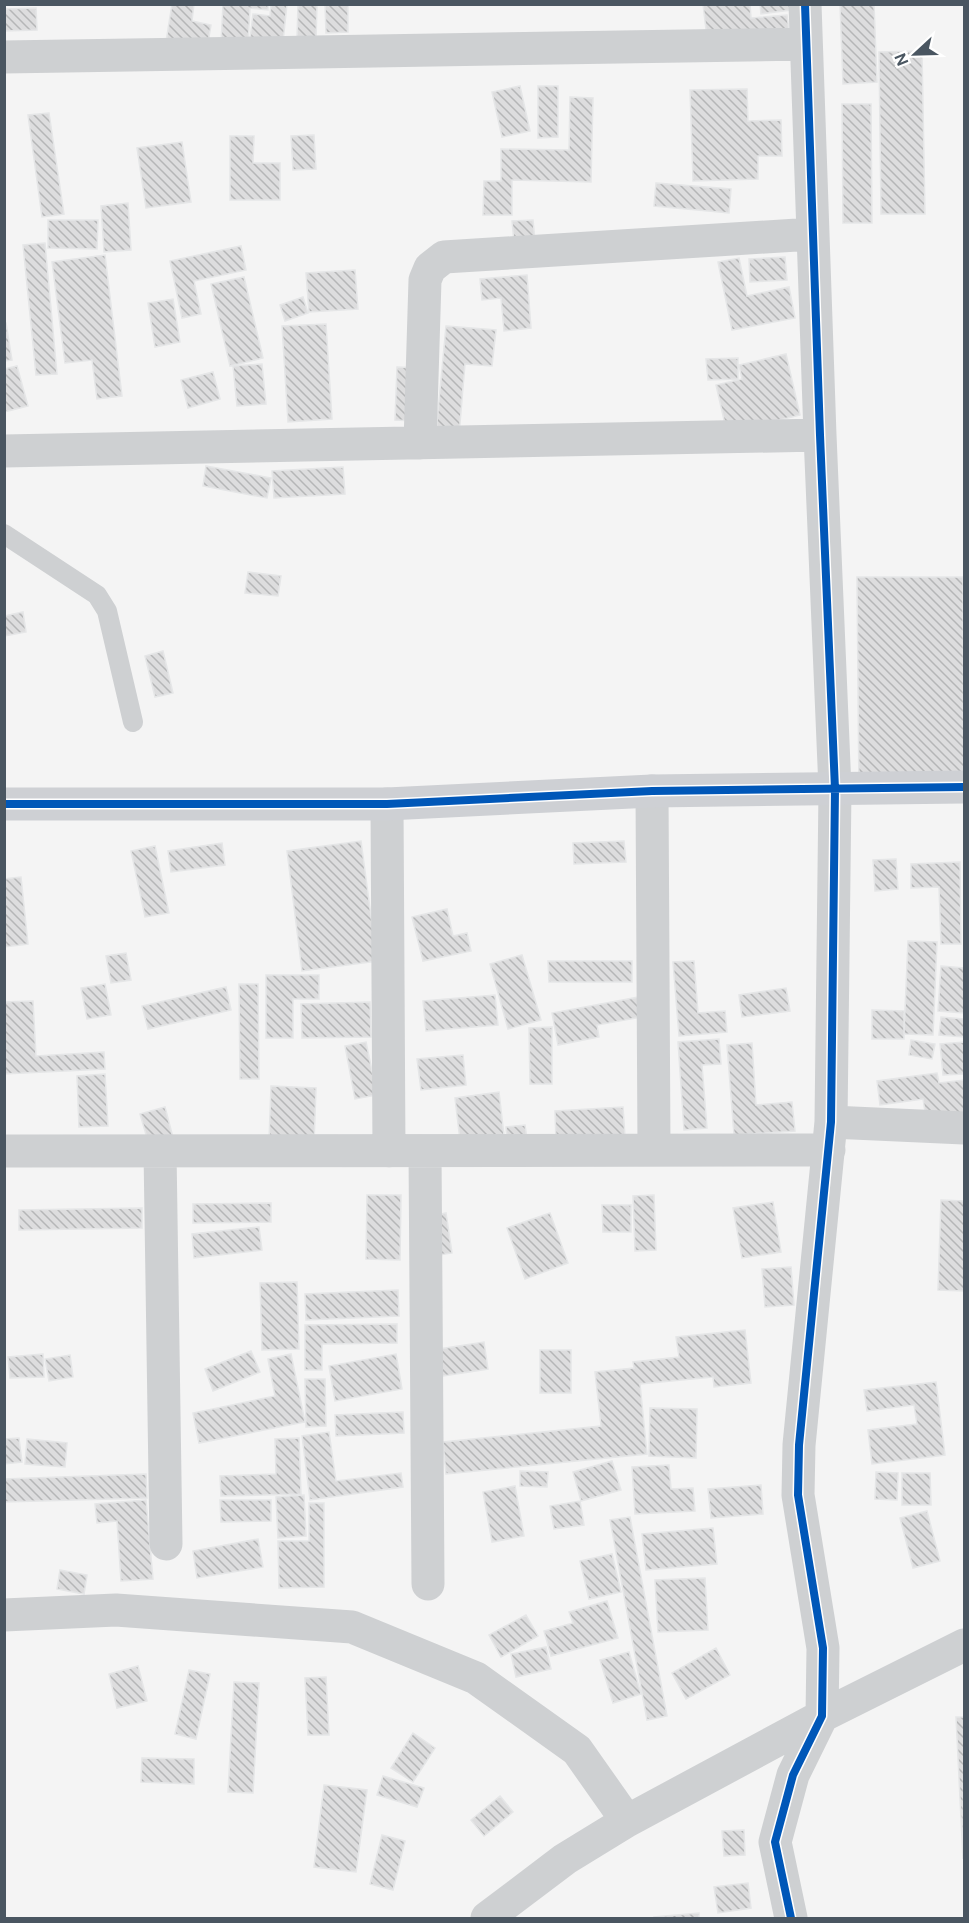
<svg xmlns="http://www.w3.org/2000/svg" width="969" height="1923" viewBox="0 0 969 1923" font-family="'DM Sans',sans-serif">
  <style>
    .building { fill: url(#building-back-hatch); stroke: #e5e6e7; stroke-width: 1.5 }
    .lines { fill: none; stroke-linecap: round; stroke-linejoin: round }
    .lane { stroke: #ced0d2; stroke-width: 20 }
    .street { stroke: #ced0d2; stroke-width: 33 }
    .secondary { stroke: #ced0d4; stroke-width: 33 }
    .cycleway-casing { stroke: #fff; stroke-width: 11 }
    .cycleway { stroke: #0057b8; stroke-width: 8 }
  </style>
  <defs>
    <pattern id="building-back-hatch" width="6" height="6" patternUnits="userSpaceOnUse" patternTransform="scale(1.5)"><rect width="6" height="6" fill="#ddddde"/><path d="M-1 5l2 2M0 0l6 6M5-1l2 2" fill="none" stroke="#b5b6b7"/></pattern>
  </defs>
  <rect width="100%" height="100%" fill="#f4f4f4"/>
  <path class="building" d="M172 4H194L192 21 211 25 207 49 166 42Z
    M223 4H268V10L250 8 248 43H221Z
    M271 4H287L282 51 249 48 253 14 270 16Z
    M298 4H317L316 40 297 39Z
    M325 4H348V32L326 33Z
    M703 4H750L751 18 787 15 790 39 708 47Z
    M760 4H790L791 10 761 14Z
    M840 4H874L877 82 843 84Z
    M36 8 37 30 4 31V9Z
    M922 51 925 214H881L879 52Z
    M520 86 530 131 502 137 492 92Z
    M538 86H558V137L538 138Z
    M747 89 748 121 781 120 782 156H758V179L693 181 690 90Z
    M570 97 593 98 591 182 512 180V215H483L484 181H501V149L569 150Z
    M842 104H871L872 223H843Z
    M49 113 64 214 42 217 28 115Z
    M314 135 316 169 293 170 291 136Z
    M230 136H254L253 163H280V200H230Z
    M182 142 191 202 146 208 137 148Z
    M656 183 731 189 729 213 654 206Z
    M128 203 131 250 104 252 101 206Z
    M48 220H98L97 249 48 248Z
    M533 220 536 251 515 253 512 221Z
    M45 243 57 374 36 375 23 245Z
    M241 246 246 270 194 281 201 314 182 318 170 261Z
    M105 255 122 396 97 399 92 360 65 363 52 262Z
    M785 257 787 280 750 282 749 259Z
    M739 258 747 296 789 287 795 318 732 330 718 262Z
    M355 270 358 309 309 312 306 273Z
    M527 275 531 328 504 331 501 298 482 300 480 279Z
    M244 277 263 358 230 366 211 284Z
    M303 297 308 313 285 321 280 305Z
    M173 299 180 342 155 347 148 303Z
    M4 323H6L12 360 4 361Z
    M326 324 332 419 288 422 282 326Z
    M446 326 496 330 492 366 465 364 459 435 436 433Z
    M786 354 800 415 727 433 716 385 742 379 739 365Z
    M738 358V379L708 380 706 359Z
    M262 364 266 404 237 406 233 366Z
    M17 366 28 406 4 412V369Z
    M397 367 418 368 416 421 395 420Z
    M213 372 220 399 188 408 181 380Z
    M206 466 271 478 267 498 203 486Z
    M343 467 345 494 274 498 272 471Z
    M248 572 281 576 278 596 245 593Z
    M857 577H963L964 794H859Z
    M23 612 26 632 4 636V616Z
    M163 651 173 693 155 697 145 656Z
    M361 841 377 961 302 971 287 851Z
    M624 841 626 862 574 864 573 843Z
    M222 843 225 865 171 872 168 851Z
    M155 846 169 913 145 917 131 851Z
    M896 859 898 889 875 891 873 860Z
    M960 862 961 944H941L939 887 911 888V864Z
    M21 877 28 944 4 947V879Z
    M447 909 453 936 467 933 471 951 423 961 412 917Z
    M908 941 937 942 933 1035 904 1034Z
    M126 953 131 980 111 983 106 956Z
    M522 955 541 1020 508 1029 490 964Z
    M548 961H632V982H549Z
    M694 961 698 1013 725 1011 727 1032 679 1036 673 962Z
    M941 966 964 968V1013L938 1011Z
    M266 975H319V999H293V1038H266Z
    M105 984 111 1015 87 1019 81 988Z
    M239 984H258L259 1079H240Z
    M226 987 231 1010 148 1029 142 1006Z
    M786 988 790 1011 742 1017 739 995Z
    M495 995 498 1025 426 1031 423 1001Z
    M639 997 642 1017 597 1025 599 1037 558 1045 552 1013Z
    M33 1001 36 1056 104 1052 105 1069 4 1074V1002Z
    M370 1002 371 1037 302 1038 301 1004Z
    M872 1010 904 1011V1039H872Z
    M941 1017 964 1019V1037L939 1035Z
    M552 1027V1084H530L529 1028Z
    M719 1039 721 1064 702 1065 707 1128 684 1130 678 1042Z
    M911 1040 935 1044 932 1059 909 1055Z
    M366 1042 377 1095 355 1099 345 1046Z
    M964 1042V1074L943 1075 940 1044Z
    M752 1043 756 1105 792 1102 795 1131 734 1135 727 1045Z
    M463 1055 466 1085 421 1090 417 1059Z
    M937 1073 939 1083 964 1080V1113L926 1118 923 1099 880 1105 877 1081Z
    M105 1074 108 1126 79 1127 77 1076Z
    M271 1086 316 1088 314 1144 269 1141Z
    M499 1092 505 1144 461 1149 455 1098Z
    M165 1107 176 1149 152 1155 140 1114Z
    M623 1107 625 1137 556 1142 555 1111Z
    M525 1125 528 1146 508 1148 506 1127Z
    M367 1195H401L400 1260 366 1259Z
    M654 1195 656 1250 635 1251 633 1196Z
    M941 1200 964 1201V1291L938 1290Z
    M773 1202 781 1252 742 1258 733 1208Z
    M271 1203V1222L193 1223V1204Z
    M602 1205H631V1232H603Z
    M142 1208V1228L19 1230V1210Z
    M446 1213 452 1253 433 1256 427 1217Z
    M550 1213 568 1263 525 1279 507 1228Z
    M259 1227 262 1250 194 1258 192 1234Z
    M791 1267 794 1305 765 1307 762 1269Z
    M297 1282 299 1349 262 1350 260 1283Z
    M398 1290 399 1316 306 1320 305 1294Z
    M397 1324V1343L322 1344V1370H305V1325Z
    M745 1330 751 1383 714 1387 713 1377 640 1384 647 1454 446 1474 443 1442 601 1426 595 1372 634 1368 633 1362 679 1357 676 1337Z
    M484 1342 488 1369 437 1377 433 1350Z
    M540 1350H571V1393H540Z
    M251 1351 260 1372 213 1391 205 1369Z
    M43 1354 44 1377 10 1378 8 1357Z
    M291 1354 305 1422 199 1443 193 1413 275 1396 268 1359Z
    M396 1354 402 1389 335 1401 329 1366Z
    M70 1355 73 1377 49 1381 45 1359Z
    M305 1379H325L326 1426 306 1427Z
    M936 1382 945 1455 872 1464 868 1430 917 1424 914 1405 867 1411 864 1390Z
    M650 1408 697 1409 696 1458 649 1456Z
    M403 1412 404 1433 336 1436 335 1415Z
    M329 1432 336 1481 401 1473 403 1487 310 1500 302 1436Z
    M19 1438 22 1462 4 1464V1439Z
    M299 1438 301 1494 221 1496 220 1476 276 1474 275 1439Z
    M27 1439 67 1443 65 1467 25 1464Z
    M612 1461 621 1490 581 1501 573 1472Z
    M669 1465 671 1489 693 1488 695 1511 635 1514 632 1467Z
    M520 1471 548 1472 547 1487 520 1486Z
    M876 1472 898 1473 897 1500 875 1499Z
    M902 1473H930L931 1505H902Z
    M146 1474 147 1498 4 1502V1479Z
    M761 1485 763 1514 711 1518 708 1489Z
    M515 1486 524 1536 492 1542 483 1492Z
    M304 1495 306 1536 278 1538 276 1497Z
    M146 1500 153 1579 121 1581 117 1521 97 1523 95 1504Z
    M220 1500H271V1521L221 1522Z
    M580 1501 584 1525 554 1529 550 1506Z
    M309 1503H324V1587L279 1588 278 1541H309Z
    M927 1511 940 1561 913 1568 900 1518Z
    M630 1517 667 1716 647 1720 610 1520Z
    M713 1528 717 1564 646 1570 642 1534Z
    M258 1539 263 1567 197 1578 193 1551Z
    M612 1554 621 1592 589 1599 580 1561Z
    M60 1570 87 1575 84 1594 57 1589Z
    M705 1578 708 1630 658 1632 655 1580Z
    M607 1601 618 1638 551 1656 544 1631 573 1623 569 1612Z
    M526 1615 538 1636 501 1657 489 1635Z
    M546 1647 551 1669 516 1677 511 1654Z
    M716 1648 730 1675 686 1699 672 1673Z
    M629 1652 641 1694 613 1703 600 1660Z
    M138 1666 147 1701 117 1708 109 1674Z
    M189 1670 210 1674 196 1739 175 1734Z
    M326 1677 329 1735H308L305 1678Z
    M234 1682 259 1683 253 1793 228 1792Z
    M956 1717H964L963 1859Z
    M413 1733 435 1748 413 1782 391 1768Z
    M142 1758 194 1759V1784L141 1782Z
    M383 1776 424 1788 417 1807 377 1795Z
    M324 1785 367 1790 356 1872 314 1867Z
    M500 1796 513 1812 484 1836 471 1820Z
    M744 1830 745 1855 724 1856 722 1831Z
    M382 1835 405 1841 393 1890 370 1884Z
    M748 1883 751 1908 718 1913 714 1887Z
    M699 1913V1918H654V1917Z"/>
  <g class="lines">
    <path class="lane" d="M4 534 97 595 107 611 133 722"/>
    <path class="street" d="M4 57 806 44
      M420 443 425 280 430 268 444 257 813 234
      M4 451 820 435
      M652 791 654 1150
      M387 804 389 1151
      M831 1122 964 1128
      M4 1151 829 1150
      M160 1151 166 1544
      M425 1151 428 1584
      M4 1615 116 1610 352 1627 476 1678 577 1750 627 1821
      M487 1918 565 1859 627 1821 822 1716 964 1645
      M791 1918 775 1842 793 1775 822 1716 823 1648 798 1495 799 1445 831 1122 835 789 820 435 805 4"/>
    <path class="secondary" d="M4 804H387L652 791 964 787"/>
    <g class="cycleway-casing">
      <path id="cycleway" d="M4 804H387L652 791 964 787
        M791 1918 775 1842 793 1775 822 1716 823 1648 798 1495 799 1445 831 1122 835 789 820 435 805 4"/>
    </g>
    <use href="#cycleway" class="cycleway"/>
  </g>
  <rect width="969" height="1923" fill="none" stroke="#4a5661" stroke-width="12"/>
  <g transform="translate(915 54) rotate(248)" stroke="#ffffff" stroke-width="4.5" paint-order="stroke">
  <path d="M0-4.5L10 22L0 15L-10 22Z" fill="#4a5661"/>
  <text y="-9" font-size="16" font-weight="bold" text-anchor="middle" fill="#4a5661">N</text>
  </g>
</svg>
